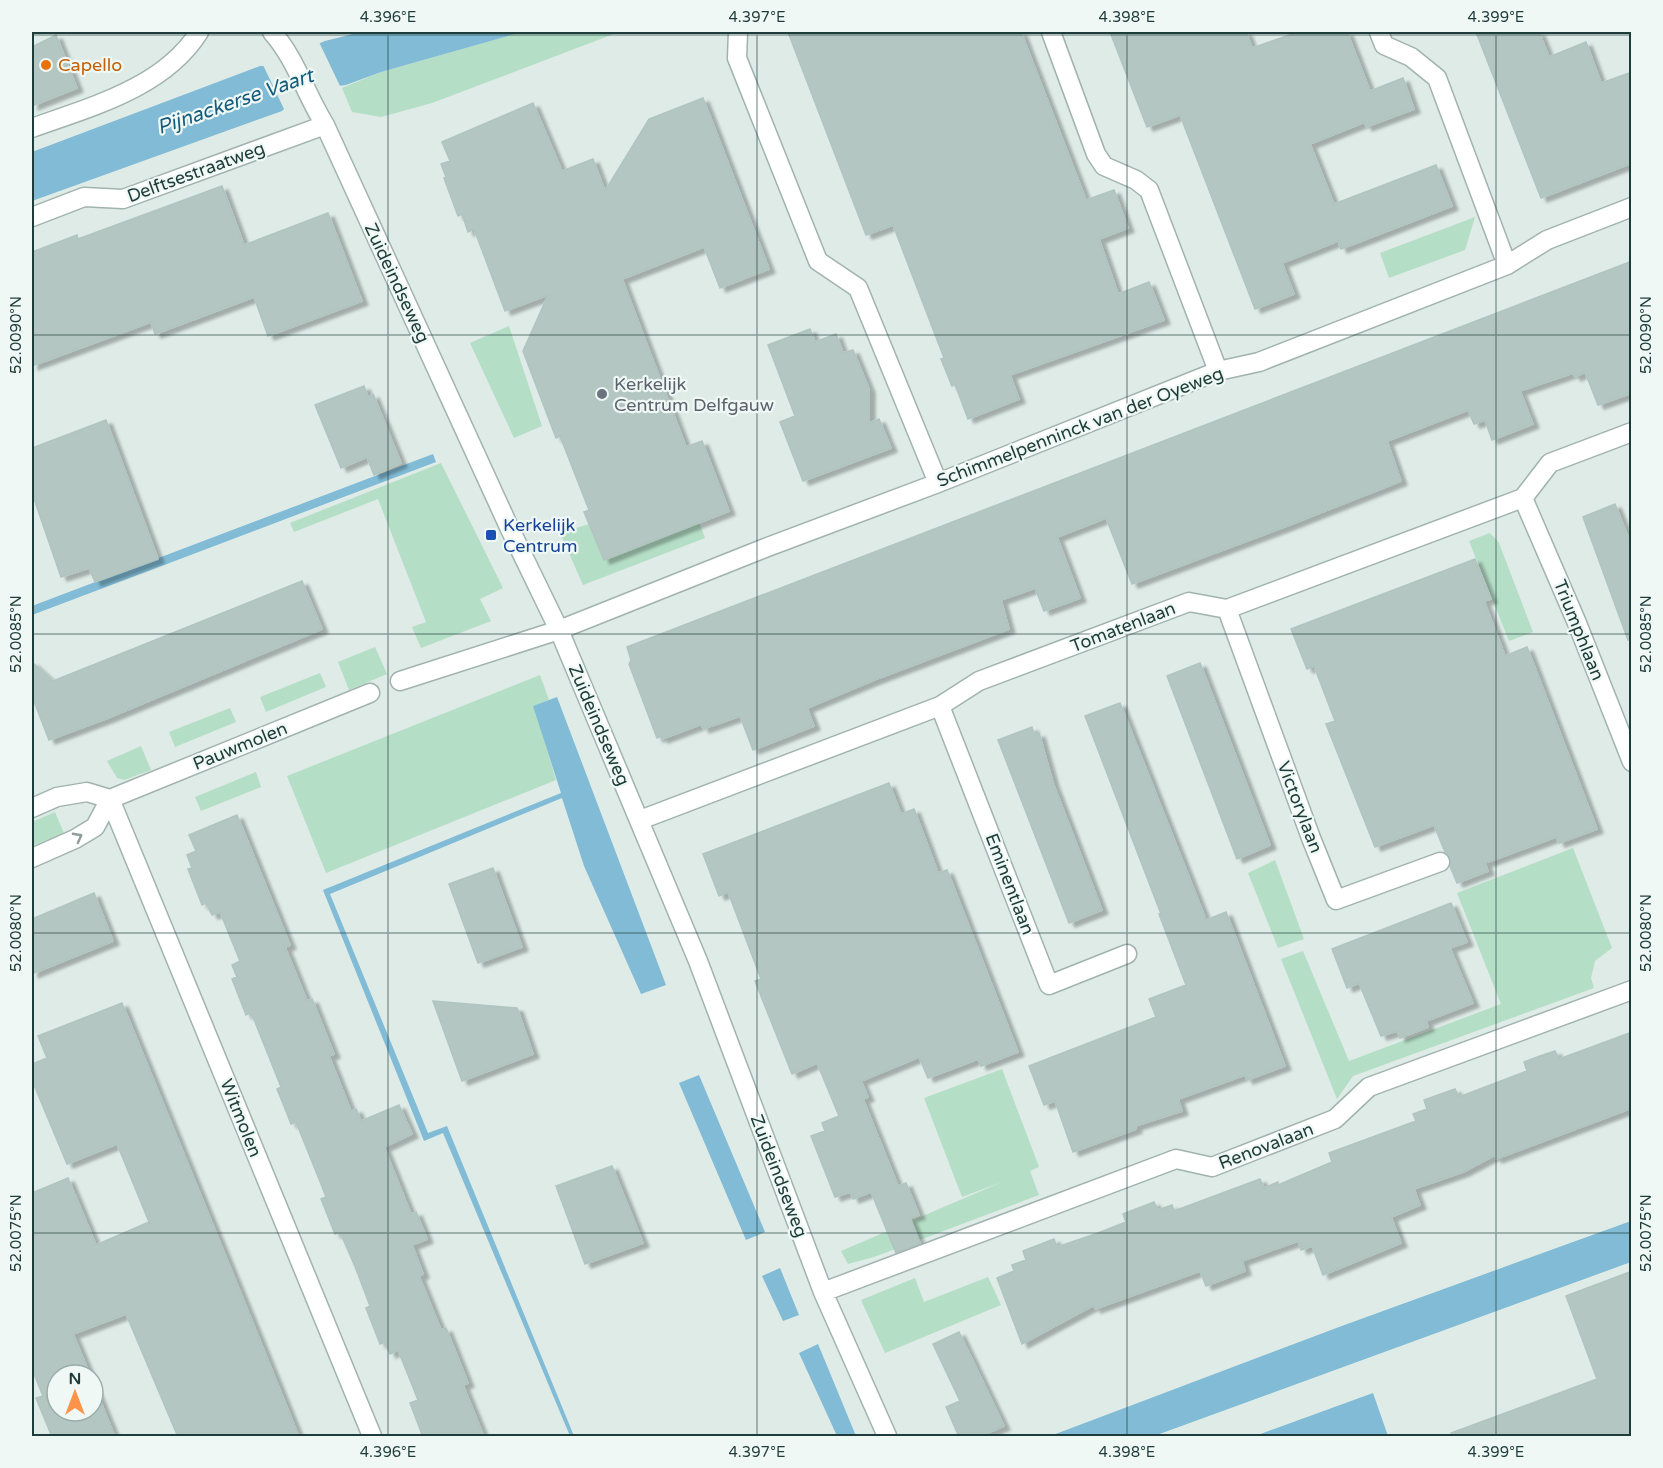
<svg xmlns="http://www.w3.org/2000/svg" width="1663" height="1468" viewBox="0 0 1663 1468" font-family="'Varela Round',sans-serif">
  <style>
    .green { fill: #b5dec6 }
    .water { fill: #81bbd5 }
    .pier { fill: #deebe7 }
    .building { fill: #b3c6c1; stroke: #b0c5c0; stroke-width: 1.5; filter: url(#shadow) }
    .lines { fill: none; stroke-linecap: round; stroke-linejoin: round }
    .minor-casing { stroke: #a1b3af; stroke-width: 21 }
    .minor { stroke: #fff; stroke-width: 18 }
    .oneway { stroke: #8e9e9c }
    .ticks { fill: none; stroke: #1e3c39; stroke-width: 1.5; stroke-opacity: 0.45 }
    .food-dot { fill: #e8710a; stroke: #eff8f4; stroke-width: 2 }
    .worship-dot { fill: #6b7280; stroke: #eff8f4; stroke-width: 2 }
    .transit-dot { fill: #1a4fb4; stroke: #eff8f4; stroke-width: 2 }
    .labels { text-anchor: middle; stroke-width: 4.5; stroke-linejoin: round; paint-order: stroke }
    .food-label { font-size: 18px; fill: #c56008; stroke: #eff8f4; text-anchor: start }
    .street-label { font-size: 18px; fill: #1e3c39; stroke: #eff8f4 }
    .worship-label { font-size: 18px; fill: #5b616d; stroke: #eff8f4; text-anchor: start }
    .transit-label { font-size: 18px; fill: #164399; stroke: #eff8f4; text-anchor: start }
    .water-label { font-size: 20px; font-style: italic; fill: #145b7c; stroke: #eff8f4 }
    .neatline { fill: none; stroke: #1e3c39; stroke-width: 2 }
    .ticks-label { font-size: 15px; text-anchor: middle; fill: #1e3c39 }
  </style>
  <defs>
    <filter id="shadow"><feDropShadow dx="6" dy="4" stdDeviation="1.5" flood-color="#0004"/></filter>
  </defs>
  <rect width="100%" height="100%" fill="#deebe7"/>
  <path class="green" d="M522 32H619L432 103 381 117 352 112 342 88 381 72Z
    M1475 217 1465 250 1389 278 1380 253Z
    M509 326 542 426 514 438 470 343Z
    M441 463 503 588 480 599 491 621 421 648 412 627 426 622 378 499 294 532 290 523Z
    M699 522 705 538 583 585 560 533 589 524 604 560Z
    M1490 533 1499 543 1533 632 1509 641 1469 541Z
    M375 647 387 674 349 690 338 662Z
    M320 673 326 687 266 712 260 697Z
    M540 675 549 700 534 706 556 780 326 873 287 776Z
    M230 708 236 722 175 747 169 732Z
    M141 746 151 770 124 780 117 778 107 761Z
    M256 772 261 787 201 811 195 797Z
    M55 812 64 833 32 846V822Z
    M1573 848 1612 948 1595 961 1591 978 1594 988 1353 1076 1337 1099 1281 959 1303 951 1349 1061 1501 1004 1457 893Z
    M1275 860 1304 939 1278 948 1248 873Z
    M1002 1069 1039 1167 1030 1171 1039 1195 874 1257 848 1264 841 1251 1002 1182 962 1197 924 1098Z
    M988 1277 1001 1305 885 1353 861 1300 915 1278 924 1302Z"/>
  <path class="water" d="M361 32H522L381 72 346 85 338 86 285 108 282 111 32 201V152L260 66H265L325 41Z
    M433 454 436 462 32 615V606Z
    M557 697 666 985 641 994 584 866 562 798 330 894 428 1133 447 1126 574 1436H570L443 1133 424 1141 323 890 561 793 533 706Z
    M699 1075 765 1232 746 1240 679 1083Z
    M1631 1221V1262L1154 1436 1053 1435 1339 1327Z
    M780 1268 799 1315 783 1321 762 1276Z
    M818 1344 856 1436H837L799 1353Z
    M1373 1393 1388 1436H1255Z"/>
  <path class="pier" d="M319 42 341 88 284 109 263 65Z"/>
  <path class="building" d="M788 32H1021L1086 200 1114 190 1128 228 1099 239 1118 294 1149 282 1164 320 1010 375 1019 399 968 419 955 384 952 386 941 359 944 358 893 225 866 235Z
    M1110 32H1246L1252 48 1298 32H1347L1370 91 1403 78 1414 109 1366 127 1365 122 1310 144 1334 204 1436 165 1452 206 1341 249 1338 241 1282 263 1294 294 1255 309 1180 115 1147 127Z
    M1476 32H1539L1549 57 1586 42 1601 83 1632 72V163L1541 198Z
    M56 35 77 88 32 106V47Z
    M703 98 769 269 720 288 704 247 622 279 686 447 702 441 729 511 604 560 584 512 589 510 560 436 556 438 523 351 548 295 505 311 474 229 468 232 462 214 458 216 444 178 446 177 441 164 450 161 442 142 533 103 562 171 593 159 605 191 649 119Z
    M222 186 244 245 328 213 362 301 268 336 254 297 155 334 151 322 32 366V252L77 235 78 239Z
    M1632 261V393L1598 405 1585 372 1575 377 1573 373 1520 391 1533 424 1492 440 1485 420 1474 424 1468 410 1387 441 1401 481 1287 526 1132 584 1106 518 1057 537 1080 598 1044 611 1035 588 1001 600 1009 629 874 680 807 708 814 726 753 750 740 716 703 729 702 724 662 739 661 736 657 738 629 664 631 660 627 647Z
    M810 329 815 342 836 334 843 353 853 350 869 389V423L879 419 891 448 803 481 780 422 795 416 768 345Z
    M364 386 368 397 373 394 401 463 374 475 367 457 341 468 315 405Z
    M106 420 158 559 95 582 89 568 61 577 32 493V448Z
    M1615 504 1632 547V639L1628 640 1583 517Z
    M1475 559 1491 599 1484 601 1505 656 1527 647 1597 829 1559 843 1556 837 1485 863 1488 871 1457 883 1450 866V858L1445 852 1434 825 1375 847 1326 724 1335 721 1314 666 1307 669 1291 629Z
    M302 581 322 629 108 718 49 740 32 696V662L53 681Z
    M1200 663 1270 845 1237 859 1167 676Z
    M1120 703 1206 920 1226 912 1285 1066 1247 1080 1245 1075 1178 1099 1182 1111 1135 1126 1136 1129 1073 1152 1055 1101 1044 1105 1029 1066 1156 1017 1149 999 1186 985 1159 914H1161L1085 716Z
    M1032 727 1034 735 1039 733 1053 783 1102 910 1069 923 998 740Z
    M889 783 901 814 914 809 938 873 947 870 1018 1052 981 1066 978 1059 928 1078 919 1057 861 1081 868 1097 863 1099 898 1186 906 1183 919 1215 910 1218 920 1243 896 1253 871 1192 853 1199 850 1192 835 1197 811 1136 825 1131 822 1123 839 1116 817 1063 792 1074 755 981 761 979 728 892 719 896 703 854Z
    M237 815 290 945 285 947 307 1001 312 999 334 1054 329 1056 351 1111 356 1109 361 1121 399 1105 412 1134 384 1147 411 1214 416 1212 427 1239 412 1245 423 1274 419 1276 441 1330 446 1328 468 1383 463 1385 484 1437H423L410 1403 418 1400 398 1350 390 1354 385 1342 380 1344 366 1308 370 1306 356 1269 340 1232 335 1234 321 1199 326 1197 321 1184 296 1122 291 1124 284 1106 277 1089 281 1087 251 1012 246 1015 232 979 237 977 232 965 240 961 220 912 212 915 206 903 202 905 188 869 192 868 187 855 196 851 189 835Z
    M493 868 522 947 478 963 449 884Z
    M94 893 113 941 32 974V919Z
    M1451 903 1467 942 1450 948 1473 1003 1426 1021 1428 1027 1400 1038 1397 1031 1381 1036 1359 983 1347 988 1332 949Z
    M433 1001 517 1008 533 1054 462 1081Z
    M122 1003 244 1301 299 1437H178L126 1314 73 1334 90 1375H57V1411H93V1383L115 1437H52L36 1398 43 1396 32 1369V1193L68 1178 96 1245 149 1222 117 1144 67 1164 32 1080V1064L47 1058 38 1036Z
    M1632 1032V1108L1496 1159 1495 1155 1463 1172 1414 1189 1420 1205 1391 1217 1401 1243 1323 1275 1312 1246 1301 1250 1298 1241 1242 1261 1245 1271 1206 1286 1200 1271 1095 1309 1094 1305 1022 1344 997 1278 1014 1271 1012 1265 1026 1260 1023 1251 1054 1239 1057 1247 1098 1233 1126 1222 1123 1214 1154 1202 1158 1210 1172 1205 1174 1211 1260 1179 1264 1188 1278 1182V1185L1332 1162 1329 1153 1416 1121 1413 1114 1427 1109 1424 1100 1455 1089 1459 1097 1527 1071 1524 1062 1540 1056 1555 1051 1559 1059Z
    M612 1166 643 1243 585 1264 556 1186Z
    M1632 1271V1437H1451V1433L1597 1379 1566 1296Z
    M959 1332 1004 1426 979 1437H959L946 1407 960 1401 933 1344Z"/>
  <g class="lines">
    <g class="minor-casing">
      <path id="minor" d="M272 32C296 59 306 95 325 125L509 527 559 630 698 961 823 1292 887 1436
        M738 32 737 58 818 261 858 288 938 483
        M1051 32 1096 154 1104 166 1136 180 1149 190 1218 371
        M1379 32 1384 45 1411 57 1437 78 1507 265
        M32 128C90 107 164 88 199 32
        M32 217 84 197 123 199 325 125
        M1523 498 1577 623 1632 762
        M1227 609 1311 838 1336 900 1440 862
        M400 681 559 630 765 548 938 483 1218 371 1259 362 1507 265 1547 240 1632 207
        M940 706 1049 985 1127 954
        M110 799 372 1436
        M32 808 57 797 87 792 110 799
        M640 820 940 706 979 681 1189 602 1227 609 1523 498 1550 463 1632 432
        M32 858 75 839 95 827 110 799 370 693
        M823 1292 1176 1159 1212 1167 1335 1119 1369 1087 1632 990"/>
    </g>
    <use href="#minor" class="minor"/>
  </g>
  <defs><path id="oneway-chevron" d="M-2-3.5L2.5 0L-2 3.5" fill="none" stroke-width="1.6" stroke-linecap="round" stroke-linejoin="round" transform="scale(1.5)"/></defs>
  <use class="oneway" href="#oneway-chevron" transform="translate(78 837) rotate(-28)"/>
  <path class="ticks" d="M388 32V1436M757 32V1436M1127 32V1436M1496 32V1436M32 35H1632M32 335H1632M32 634H1632M32 933H1632M32 1233H1632"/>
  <circle class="food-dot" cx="46" cy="65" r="6"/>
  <circle class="worship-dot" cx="602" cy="394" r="6"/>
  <rect class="transit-dot" x="485" y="529" width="12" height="12" rx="3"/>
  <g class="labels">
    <g class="food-label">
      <text x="58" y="71">Capello</text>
    </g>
    <g class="street-label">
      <text transform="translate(196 172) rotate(-20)" y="6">Delftsestraatweg</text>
      <text transform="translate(397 283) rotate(65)" y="6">Zuideindseweg</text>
      <text transform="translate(1080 427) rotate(-21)" y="6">Schimmelpenninck van der Oyeweg</text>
      <text transform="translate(1123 627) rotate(-21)" y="6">Tomatenlaan</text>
      <text transform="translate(1579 630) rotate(68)" y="6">Triumphlaan</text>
      <text transform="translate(599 725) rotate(67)" y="6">Zuideindseweg</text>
      <text transform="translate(240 746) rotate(-22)" y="6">Pauwmolen</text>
      <text transform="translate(1300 807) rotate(69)" y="6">Victorylaan</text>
      <text transform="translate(1010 884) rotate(69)" y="6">Eminentlaan</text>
      <text transform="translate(241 1118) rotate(68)" y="6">Witmolen</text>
      <text transform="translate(1266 1146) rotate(-21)" y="6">Renovalaan</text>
      <text transform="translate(779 1176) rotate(69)" y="6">Zuideindseweg</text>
    </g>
    <g class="worship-label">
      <text x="614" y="390">Kerkelijk<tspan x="614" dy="21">Centrum Delfgauw</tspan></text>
    </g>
    <g class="transit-label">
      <text x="503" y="531">Kerkelijk<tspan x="503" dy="21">Centrum</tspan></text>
    </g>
    <g class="water-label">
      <text transform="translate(235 101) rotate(-19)" y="7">Pijnackerse Vaart</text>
    </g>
  </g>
  <rect width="1663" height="1468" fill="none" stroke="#eff8f4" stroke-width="66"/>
  <g transform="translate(75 1393)"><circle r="28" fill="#eff8f4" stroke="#9bada9" stroke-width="1.5"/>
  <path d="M0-4.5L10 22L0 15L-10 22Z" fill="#fd924a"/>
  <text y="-9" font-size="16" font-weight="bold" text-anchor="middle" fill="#1e3c39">N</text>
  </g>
  <rect x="33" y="33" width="1597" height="1402" class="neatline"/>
  <g class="ticks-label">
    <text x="388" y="22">4.396°E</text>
    <text x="757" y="22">4.397°E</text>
    <text x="1127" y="22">4.398°E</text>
    <text x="1496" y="22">4.399°E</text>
    <text transform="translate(16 335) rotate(-90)" y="5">52.0090°N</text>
    <text transform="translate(1646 335) rotate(-90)" y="5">52.0090°N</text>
    <text transform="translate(16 634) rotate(-90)" y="5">52.0085°N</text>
    <text transform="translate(1646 634) rotate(-90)" y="5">52.0085°N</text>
    <text transform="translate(16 933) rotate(-90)" y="5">52.0080°N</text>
    <text transform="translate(1646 933) rotate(-90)" y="5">52.0080°N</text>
    <text transform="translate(16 1233) rotate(-90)" y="5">52.0075°N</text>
    <text transform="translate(1646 1233) rotate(-90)" y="5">52.0075°N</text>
    <text x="388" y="1457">4.396°E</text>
    <text x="757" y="1457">4.397°E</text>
    <text x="1127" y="1457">4.398°E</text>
    <text x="1496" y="1457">4.399°E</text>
  </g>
</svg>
